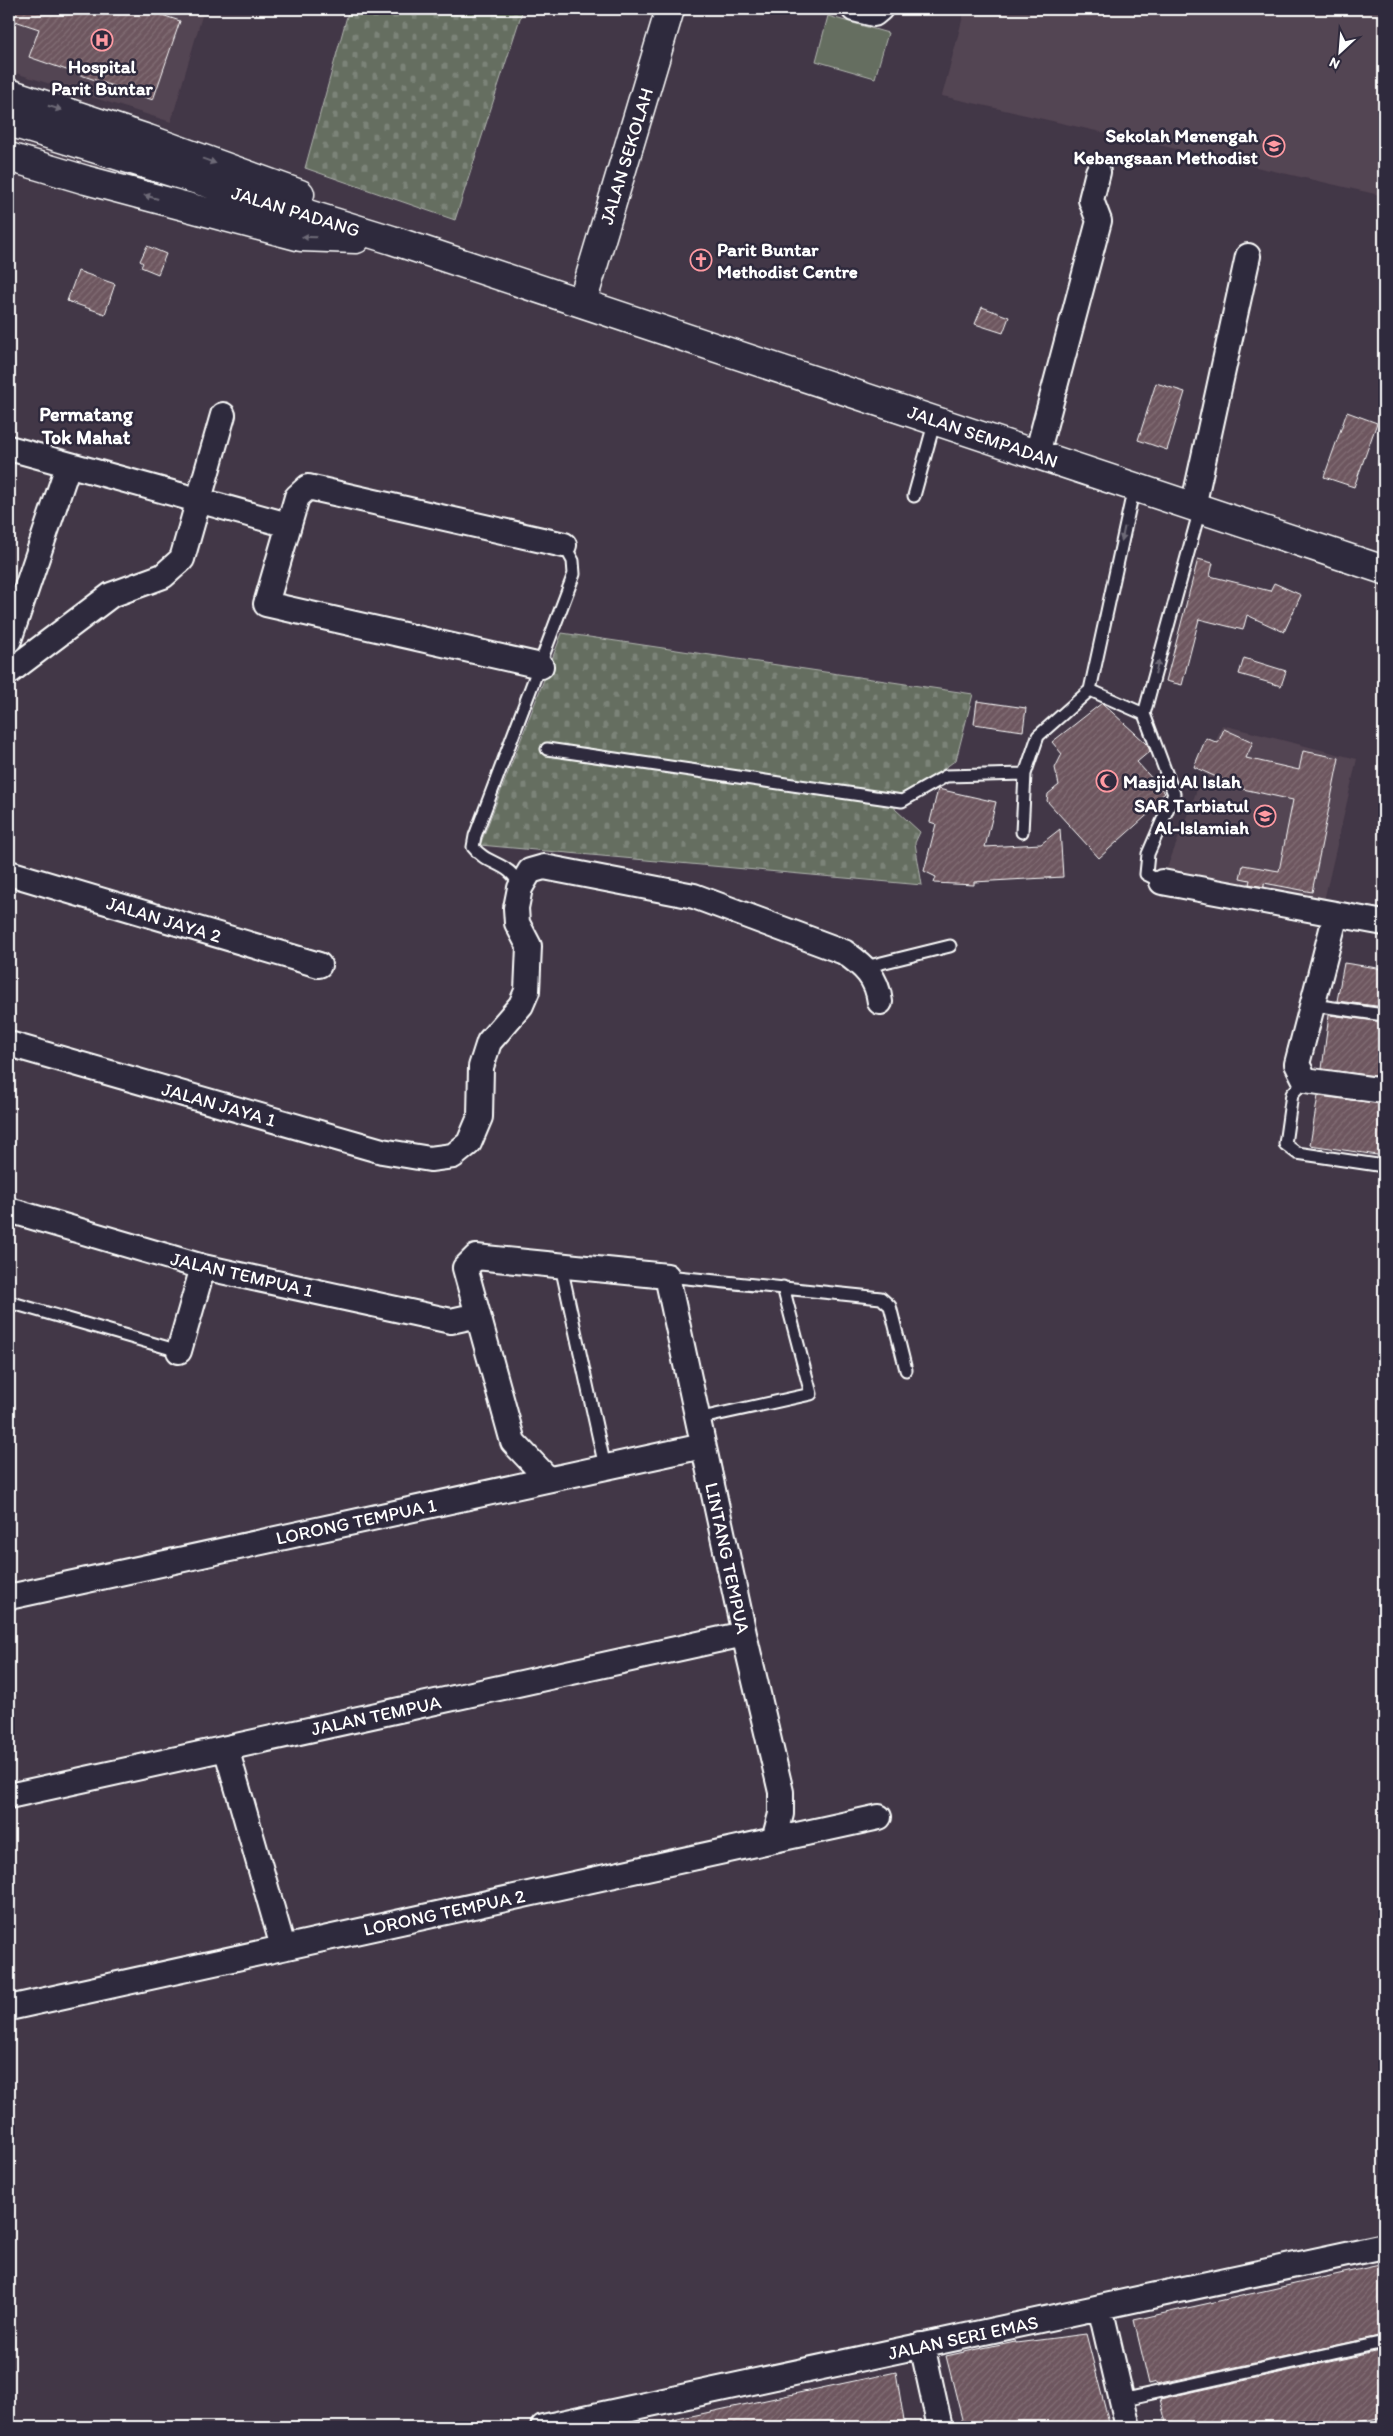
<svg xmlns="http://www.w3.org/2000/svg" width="1393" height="2436" viewBox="0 0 1393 2436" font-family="Itim,sans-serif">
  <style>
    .built { fill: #534452 }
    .cemetery { fill: url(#cemetery-stones); stroke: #b2b6b0 }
    .green { fill: #656e61; stroke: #b2b6b0 }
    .building { fill: url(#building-hatch); stroke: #fff }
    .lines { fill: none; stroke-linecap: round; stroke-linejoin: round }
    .service-casing { stroke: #fff; stroke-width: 15 }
    .minor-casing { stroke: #fff; stroke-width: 28 }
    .tertiary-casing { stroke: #fff; stroke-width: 31 }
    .service { stroke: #2f2a3d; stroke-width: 11 }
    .minor { stroke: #2f2a3d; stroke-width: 24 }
    .tertiary { stroke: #2f2a3d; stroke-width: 28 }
    .oneway { fill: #6d6a77 }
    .labels { text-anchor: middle; stroke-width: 5; stroke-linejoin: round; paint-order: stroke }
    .poi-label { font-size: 19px; font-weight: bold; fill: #fff; stroke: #2f2a3d; text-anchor: end }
    .street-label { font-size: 19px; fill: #fff; stroke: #2f2a3d }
    .neighbourhood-label { font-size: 20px; font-weight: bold; fill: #fff; stroke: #2f2a3d }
  </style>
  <defs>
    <pattern id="cemetery-stones" width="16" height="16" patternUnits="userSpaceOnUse" patternTransform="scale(1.25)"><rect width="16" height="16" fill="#656e61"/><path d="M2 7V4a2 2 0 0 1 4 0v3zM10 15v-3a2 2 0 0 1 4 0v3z" fill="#7c8479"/></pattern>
    <pattern id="building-hatch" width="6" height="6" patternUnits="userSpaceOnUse" patternTransform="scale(1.25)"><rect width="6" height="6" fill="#6d565e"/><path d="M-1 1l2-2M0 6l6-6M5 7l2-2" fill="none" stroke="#836f76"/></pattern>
  </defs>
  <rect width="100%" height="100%" fill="#423747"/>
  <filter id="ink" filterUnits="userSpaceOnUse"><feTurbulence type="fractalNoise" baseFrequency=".02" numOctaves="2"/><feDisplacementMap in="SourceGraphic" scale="10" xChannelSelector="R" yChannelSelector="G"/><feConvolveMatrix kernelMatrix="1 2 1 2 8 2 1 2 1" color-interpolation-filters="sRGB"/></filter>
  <g filter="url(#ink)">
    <path class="built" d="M9 9H204L171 122 9 71Z
      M965 9H1384V196L942 96Z
      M1222 725 1357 759 1323 905 1165 873Z"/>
    <path class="cemetery" d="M349 9H523L455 220 305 168Z
      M562 633 973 694 956 760 921 785 896 796 895 809 920 832 915 843 922 885 480 845Z"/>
    <path class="green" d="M828 16 888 33 875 78 816 61Z"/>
    <path class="building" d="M9 9H144L180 21 153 100 29 57 39 29 9 19Z
      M147 246 166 254 158 274 141 267 143 263 140 261Z
      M78 271 115 284 105 314 67 301Z
      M982 307 1009 317 1003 333 975 324Z
      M1156 383 1185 392 1167 450 1138 440Z
      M1347 412 1377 423 1354 487 1324 477Z
      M1198 559 1213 563 1210 576 1270 591 1274 583 1301 595 1284 632 1247 615 1243 630 1199 619 1182 685 1166 681Z
      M1244 658 1286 671 1281 686 1239 674Z
      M977 701 1026 708 1023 731 974 724Z
      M1102 703 1147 744 1150 751 1137 762 1165 793 1151 806 1154 809 1099 858 1047 801 1048 794 1059 785 1055 768 1062 754 1052 742Z
      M1224 729 1253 742 1246 758 1299 770 1303 751 1339 758 1312 892 1264 883V887L1249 884 1250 880 1240 878 1243 865 1279 871 1293 800 1243 789 1194 767 1206 738 1218 743Z
      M938 789 996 802 985 847 1041 844 1060 829 1063 877 974 882V885L934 883 936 877 924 871 936 824 930 822Z
      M1344 963 1384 969V1007L1337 1001Z
      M1329 1015 1384 1022V1077L1322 1069Z
      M1318 1096 1384 1104V1156L1310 1145Z
      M1384 2264V2335L1157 2384V2382L1149 2384 1134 2320Z
      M1086 2334 1110 2427H964L946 2356 1015 2341 1016 2343Z
      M1384 2350V2417L1335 2427H1167L1160 2399Z
      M896 2372 905 2427H674L673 2420Z"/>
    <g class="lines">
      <g class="service-casing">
        <path id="service" d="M914 496 935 420
          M1090 690 1144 714 1174 794 1148 854 1146 874 1162 882
          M1144 714 1200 509
          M547 749 902 801 946 776 1025 774
          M1022 832 1025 774 1038 736 1090 690 1134 487
          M520 888C511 861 488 867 473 847L475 836 574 574 573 561 564 545
          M865 967 950 946
          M1312 1005 1384 1015
          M1305 1080 1292 1094 1285 1144 1297 1153 1384 1166
          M561 1266 605 1467
          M667 1276 881 1298 890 1306 906 1370
          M9 1302 179 1351
          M697 1419 811 1394 783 1287
          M1121 2400 1384 2342"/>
      </g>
      <g class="minor-casing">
        <path id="minor" d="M854 9 874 14 880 9
          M9 448 288 525
          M1037 454 1099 221 1091 200 1098 172
          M1193 507 1248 256
          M9 640 68 466
          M541 666 266 604 297 497 308 487 564 545
          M9 672 111 595 163 576 182 559 223 415
          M9 873 319 965
          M1162 882 1384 923
          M1336 914 1297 1064 1305 1080 1384 1091
          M9 1044 382 1151 430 1159 453 1156 469 1143 480 1117 481 1067 489 1042 521 1005 527 991 529 946 517 923 516 908 520 888 530 871 544 867 694 896 844 952C864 966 877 977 880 1002
          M9 1210 203 1267 451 1321 478 1315
          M179 1351 203 1267
          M548 1479 513 1442 465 1268 476 1257 667 1276 744 1634 781 1792V1814L774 1840
          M9 1597 703 1446
          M226 1748 283 1947
          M9 1796 744 1634
          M9 2008 879 1817
          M1100 2307 1128 2427
          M922 2345 940 2427
          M543 2427 1384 2246"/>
      </g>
      <g class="tertiary-casing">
        <path id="tertiary" d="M9 93 148 139 300 194
          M9 122 392 240 1384 570
          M9 157 86 180 301 237 356 239
          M582 303 670 9"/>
      </g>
      <use href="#service" class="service"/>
      <use href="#minor" class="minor"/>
      <use href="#tertiary" class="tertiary"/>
    </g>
    <defs><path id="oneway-solid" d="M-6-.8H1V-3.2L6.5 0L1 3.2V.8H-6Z" transform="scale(1.25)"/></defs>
    <g class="oneway">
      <use href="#oneway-solid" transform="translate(55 108) rotate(18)"/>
      <use href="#oneway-solid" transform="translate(209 161) rotate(20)"/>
      <use href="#oneway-solid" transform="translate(151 197) rotate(-165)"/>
      <use href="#oneway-solid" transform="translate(309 237) rotate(-178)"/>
      <use href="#oneway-solid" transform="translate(1123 534) rotate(102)"/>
      <use href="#oneway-solid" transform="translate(1157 667) rotate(-75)"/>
    </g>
  </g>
  <defs>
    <g id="hospital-ring" transform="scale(1.125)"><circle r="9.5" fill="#2f2a3d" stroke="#ff9aa2" stroke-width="1.5"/><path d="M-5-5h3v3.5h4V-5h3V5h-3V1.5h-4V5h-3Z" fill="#ff9aa2"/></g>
    <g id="school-ring" transform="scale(1.125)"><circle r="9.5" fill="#2f2a3d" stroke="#ff9aa2" stroke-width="1.5"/><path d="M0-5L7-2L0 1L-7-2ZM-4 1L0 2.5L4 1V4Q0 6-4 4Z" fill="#ff9aa2"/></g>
    <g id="church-ring" transform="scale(1.125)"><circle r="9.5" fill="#2f2a3d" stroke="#ff9aa2" stroke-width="1.5"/><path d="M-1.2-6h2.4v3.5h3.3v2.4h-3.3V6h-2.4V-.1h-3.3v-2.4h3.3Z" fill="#ff9aa2"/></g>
    <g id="mosque-ring" transform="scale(1.125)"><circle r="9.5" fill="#2f2a3d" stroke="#ff9aa2" stroke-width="1.5"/><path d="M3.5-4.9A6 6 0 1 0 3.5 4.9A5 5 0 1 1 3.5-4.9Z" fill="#ff9aa2"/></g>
  </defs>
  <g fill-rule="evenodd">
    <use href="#hospital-ring" x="102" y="40"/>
    <use href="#school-ring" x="1274" y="146"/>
    <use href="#church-ring" x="701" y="260"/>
    <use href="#mosque-ring" x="1107" y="781"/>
    <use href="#school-ring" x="1265" y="816"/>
  </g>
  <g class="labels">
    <g class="poi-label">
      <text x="102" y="73" text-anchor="middle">Hospital<tspan x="102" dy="22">Parit Buntar</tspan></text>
      <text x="1258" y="142">Sekolah Menengah<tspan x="1258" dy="22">Kebangsaan Methodist</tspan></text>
      <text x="717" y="256" text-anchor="start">Parit Buntar<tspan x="717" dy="22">Methodist Centre</tspan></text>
      <text x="1123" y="788" text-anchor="start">Masjid Al Islah</text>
      <text x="1249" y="812">SAR Tarbiatul<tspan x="1249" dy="22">Al-Islamiah</tspan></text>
    </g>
    <g class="street-label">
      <text transform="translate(626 156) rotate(-73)" y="7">JALAN SEKOLAH</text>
      <text transform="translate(296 211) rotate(17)" y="7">JALAN PADANG</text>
      <text transform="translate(983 436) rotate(19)" y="7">JALAN SEMPADAN</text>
      <text transform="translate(164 919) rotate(17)" y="7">JALAN JAYA 2</text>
      <text transform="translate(219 1104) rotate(16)" y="7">JALAN JAYA 1</text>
      <text transform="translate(242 1274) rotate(13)" y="7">JALAN TEMPUA 1</text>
      <text transform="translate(356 1521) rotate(-12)" y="7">LORONG TEMPUA 1</text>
      <text transform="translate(728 1558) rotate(78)" y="7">LINTANG TEMPUA</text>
      <text transform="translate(376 1715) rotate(-12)" y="7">JALAN TEMPUA</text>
      <text transform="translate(444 1912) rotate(-12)" y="7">LORONG TEMPUA 2</text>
      <text transform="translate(963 2337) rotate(-12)" y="7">JALAN SERI EMAS</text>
    </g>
    <g class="neighbourhood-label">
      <text x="86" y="421">Permatang<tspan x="86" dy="23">Tok Mahat</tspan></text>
    </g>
  </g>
  <rect width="1393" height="2436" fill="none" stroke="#2f2a3d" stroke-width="30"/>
  <rect x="15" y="15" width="1363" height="2406" fill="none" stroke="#fff" stroke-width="2" filter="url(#ink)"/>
  <g transform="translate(1340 52) rotate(206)" stroke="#2f2a3d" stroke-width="4" paint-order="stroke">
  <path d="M0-4L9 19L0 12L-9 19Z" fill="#ffffff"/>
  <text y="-8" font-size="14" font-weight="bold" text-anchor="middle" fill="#ffffff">N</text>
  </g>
</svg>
